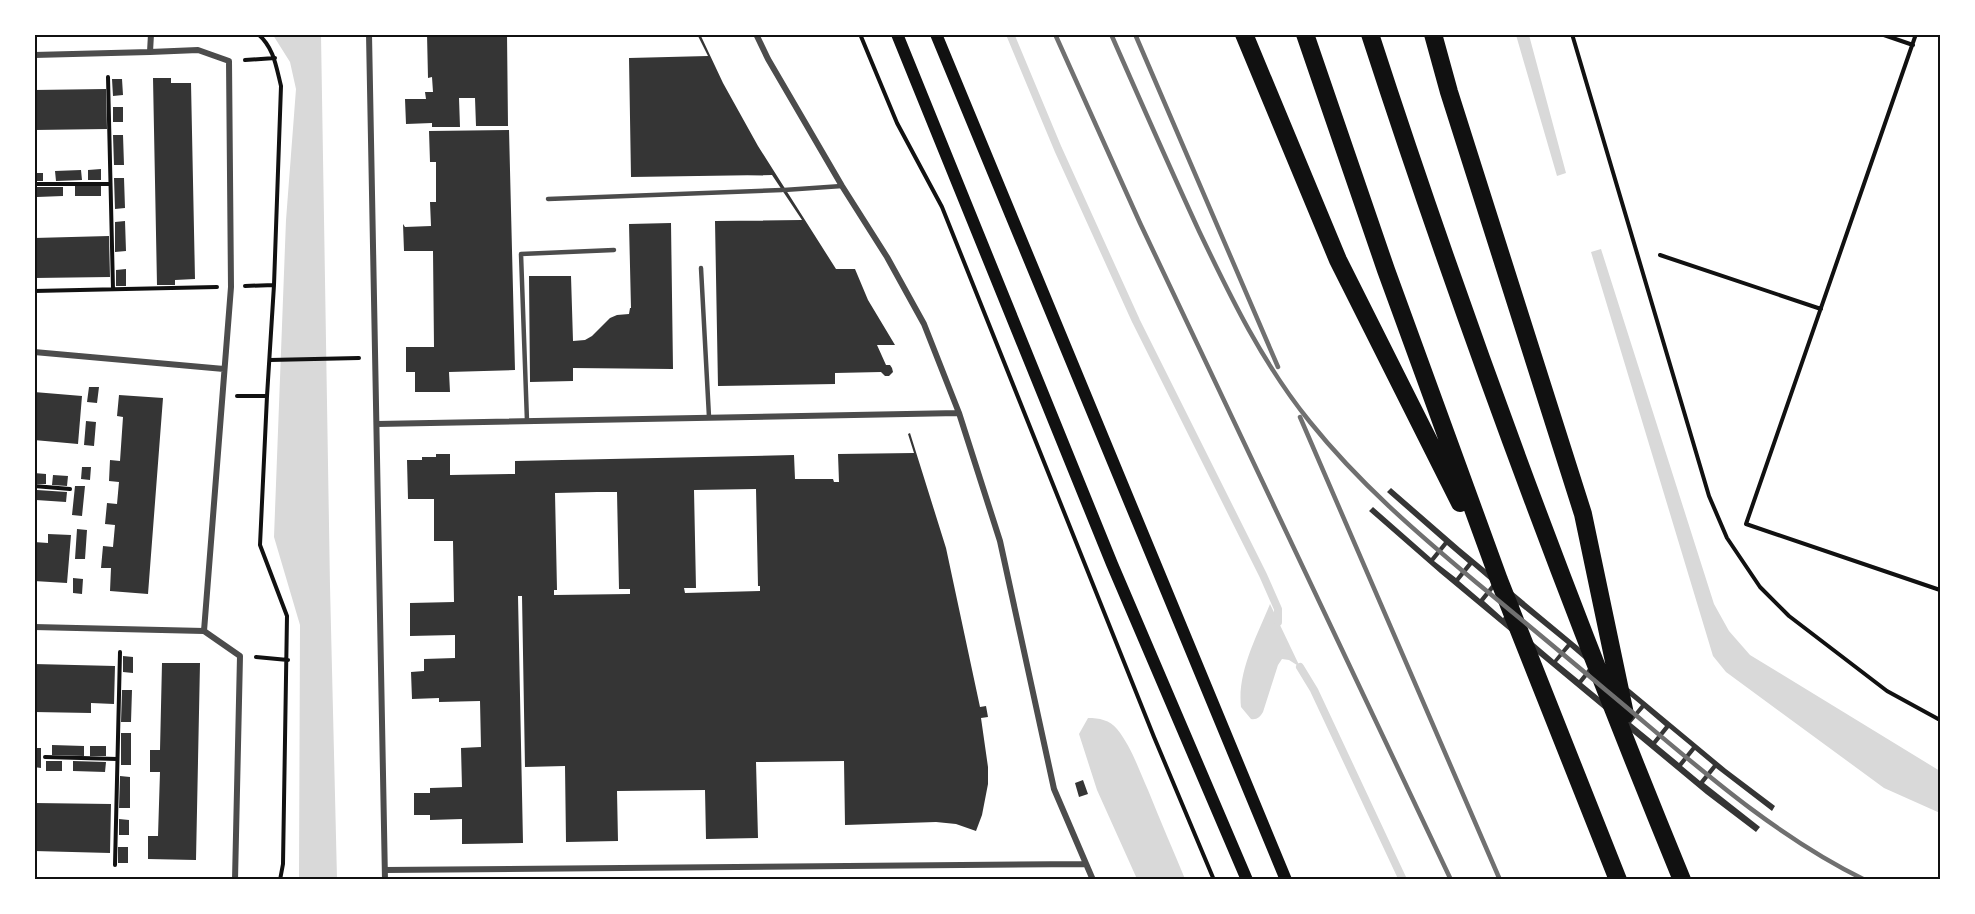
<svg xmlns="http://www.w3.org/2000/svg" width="1975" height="914" viewBox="0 0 1975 914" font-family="'Fira Sans Condensed',sans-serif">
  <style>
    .water { fill: #d9d9d9 }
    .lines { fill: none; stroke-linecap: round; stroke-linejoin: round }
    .stream { stroke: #d9d9d9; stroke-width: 8 }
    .building { fill: #353535; fill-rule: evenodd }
    .path { stroke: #111; stroke-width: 4 }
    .service { stroke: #4c4c4c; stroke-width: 4.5 }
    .minor { stroke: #4c4c4c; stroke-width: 6 }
    .secondary { stroke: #111; stroke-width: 12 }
    .motorway { stroke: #111; stroke-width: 18 }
    .rail { stroke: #707070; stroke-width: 4.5 }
    .neatline { fill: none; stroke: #111; stroke-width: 2 }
  </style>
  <rect width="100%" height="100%" fill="#fff"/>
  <path class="water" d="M273 35H321L330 586 337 879H299L300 625 274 537 286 220 296 89 290 62Z
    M1516 35H1529L1566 173 1557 176Z
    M1601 249 1714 604 1729 631 1750 655 1940 771V813L1884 788 1726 672 1713 656 1591 252Z
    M1270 604 1300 667 1289 660 1282 659 1278 665 1263 712C1260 717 1257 720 1251 719L1241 707C1237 672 1257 636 1270 604Z
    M1088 718C1099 718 1110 720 1117 729 1131 746 1139 770 1148 790 1160 820 1173 850 1185 879H1137L1097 790 1079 734Z"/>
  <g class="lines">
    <path class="stream" d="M1010 34 1058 149 1136 321 1263 575 1278 609V622
      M1300 667 1314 690 1403 880"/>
  </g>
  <path class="building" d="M427 34H507L508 126H476L475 98H459L460 127H432V123L406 124 405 99H426L425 92H433L432 77 428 78Z
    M697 34H700L723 83 758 146 836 269H855L868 300 895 345H877L886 365H890L892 368 893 372 889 376H885L881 372 835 373V384L718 386 715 221 802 220 772 175 631 177 629 58 708 56Z
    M153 78H171V83H191L195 279 175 280V285H157Z
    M112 79H122L123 95 113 96Z
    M106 89 107 129 34 130V90Z
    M113 107H123V122H113Z
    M509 130 515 370 449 372 450 392H415V372H406V347H434L433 251H404L403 224 405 227 431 226 430 202H436V162H430L429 131Z
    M113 135H123L124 165H114Z
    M101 169V180H88V170Z
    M81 170 82 180 56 181 55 171Z
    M34 173H43V181H34Z
    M114 178H124L125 208 115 209Z
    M75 186H101V196H75Z
    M37 187H63V196L37 197Z
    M125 221 126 251 115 252V222Z
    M671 223 673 369 573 368V381L530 382 529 276H571L573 341 585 340 592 336 610 318 617 315 629 314 630 308H631L629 224Z
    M109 236 110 277 34 278V238Z
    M126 269V286H116V270Z
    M89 387H99L97 403 87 402Z
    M34 392 82 396 78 444 34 440Z
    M119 395 163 398 148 594 110 591 111 568H101L103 546 113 547 115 525 105 524 107 503 117 504 119 482 109 481 110 460 120 461 123 417 117 416Z
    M86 421 96 422 94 446 84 445Z
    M910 433 946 548 980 707 986 706 988 717 981 718 988 767V784L982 815 976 831 956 824 936 822 845 825 844 761 756 762 758 838 706 839 705 790 617 791 618 841 566 842 565 766 525 767 522 596H518L523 843 462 844V819L430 820V815H414V793H430V788L462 787 461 748 481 747 480 701 439 702V698L412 699 411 672 424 671V659L455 658V635L410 636V603L454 602 453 541H434V499H408L407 460H422V457H436V454H450V475L515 474V461L794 455 795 479H833L834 482H839L838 454 914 453 908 434ZM756 489 758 586H760V591L685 593 684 588H696L694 490ZM597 492H617L619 589H630V594L554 595V590H557L555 493Z
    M82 467H91L90 480 81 479Z
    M34 473 46 474V484H34Z
    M53 475 68 476 67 486 52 485Z
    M75 486H85L82 516 72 515Z
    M1391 488 1460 548 1726 769 1775 806 1772 811 1716 768 1704 783 1760 827 1756 832 1706 794 1440 573 1369 511 1373 507 1431 558 1444 542 1387 492ZM1447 545 1468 563 1456 578 1434 561ZM1472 565 1493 583 1480 599 1459 581ZM1496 586 1516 602 1503 618 1484 601ZM1519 605 1567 644 1554 660 1507 620ZM1570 647 1591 665 1579 680 1557 662ZM1595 667 1641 705 1628 721 1582 683ZM1644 708 1665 726 1653 741 1631 723ZM1669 728 1692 747 1679 763 1656 744ZM1695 750 1713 765 1700 781 1682 766Z
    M37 490 67 492 66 502 36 500Z
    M77 529 87 530 85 559H75Z
    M48 534 71 535 67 583 34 581V542L48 543Z
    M73 578 83 579 82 594 73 593Z
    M123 656 133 657V673L123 672Z
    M162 663H200L196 860 148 859V836H158L160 772H150V750H160Z
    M34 664 115 666 114 704 91 703V713L34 712Z
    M122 690H132L131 722H121Z
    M121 733H131V765H121Z
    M52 745 84 746V756L52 755Z
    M90 746H106V756H90Z
    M34 748H41V768L34 767Z
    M46 761H62V771H46Z
    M73 761 106 762 105 772 73 771Z
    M120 776 130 777V808H119Z
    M1083 780 1088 794 1079 797 1075 783Z
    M34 803 111 804 110 853 34 851Z
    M119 819 129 820V835H119Z
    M118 847H128V863H118Z"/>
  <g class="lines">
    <path class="path" d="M258 34C274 48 276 66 281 86L274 285 267 396 260 545 287 616 283 864 280 880
      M860 34 897 123 942 207 1154 737 1214 880
      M1572 34 1709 496 1727 538 1760 587 1789 616 1887 691 1940 720
      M1881 34 1913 45
      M1916 34 1746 524 1940 590
      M245 60 275 58
      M108 77 113 289
      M34 184H110
      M1660 255 1821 309
      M245 286 274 285
      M34 291 217 287
      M270 360 359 358
      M237 396H267
      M34 486 70 489
      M256 657 288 660
      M45 757 117 759
      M115 865 120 652"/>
    <path class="service" d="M784 190 842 186
      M548 199 782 190
      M701 268 709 417
      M527 421 521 254 614 250"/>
    <path class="minor" d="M151 34 150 52 198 50 229 61 231 287 204 631 240 656 235 880
      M369 34 385 880
      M756 34 768 59 842 186 887 257 924 324 959 413 1000 541 1054 789 1093 880
      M34 55 150 52
      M34 352 224 369
      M377 424 959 413
      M34 627 204 631
      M385 870 1086 864"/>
    <path class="secondary" d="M897 34 1112 564 1247 880
      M936 34 1286 880"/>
    <path class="motorway" d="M1244 34 1338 260 1460 503
      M1305 34 1386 270 1499 580 1618 880
      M1370 34C1463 320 1568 602 1682 880
      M1433 34 1449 92 1583 514 1625 714"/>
    <path class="rail" d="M1055 34 1140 223 1451 880
      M1111 34C1140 100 1169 166 1199 231 1231 298 1263 364 1310 422 1359 483 1417 533 1477 583 1521 619 1564 655 1607 691 1689 759 1769 833 1865 880
      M1135 34 1278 367
      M1300 417 1500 880"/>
  </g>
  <rect width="1975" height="914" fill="none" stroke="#ffffff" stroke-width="72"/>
  <rect x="36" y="36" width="1903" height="842" class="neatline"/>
</svg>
